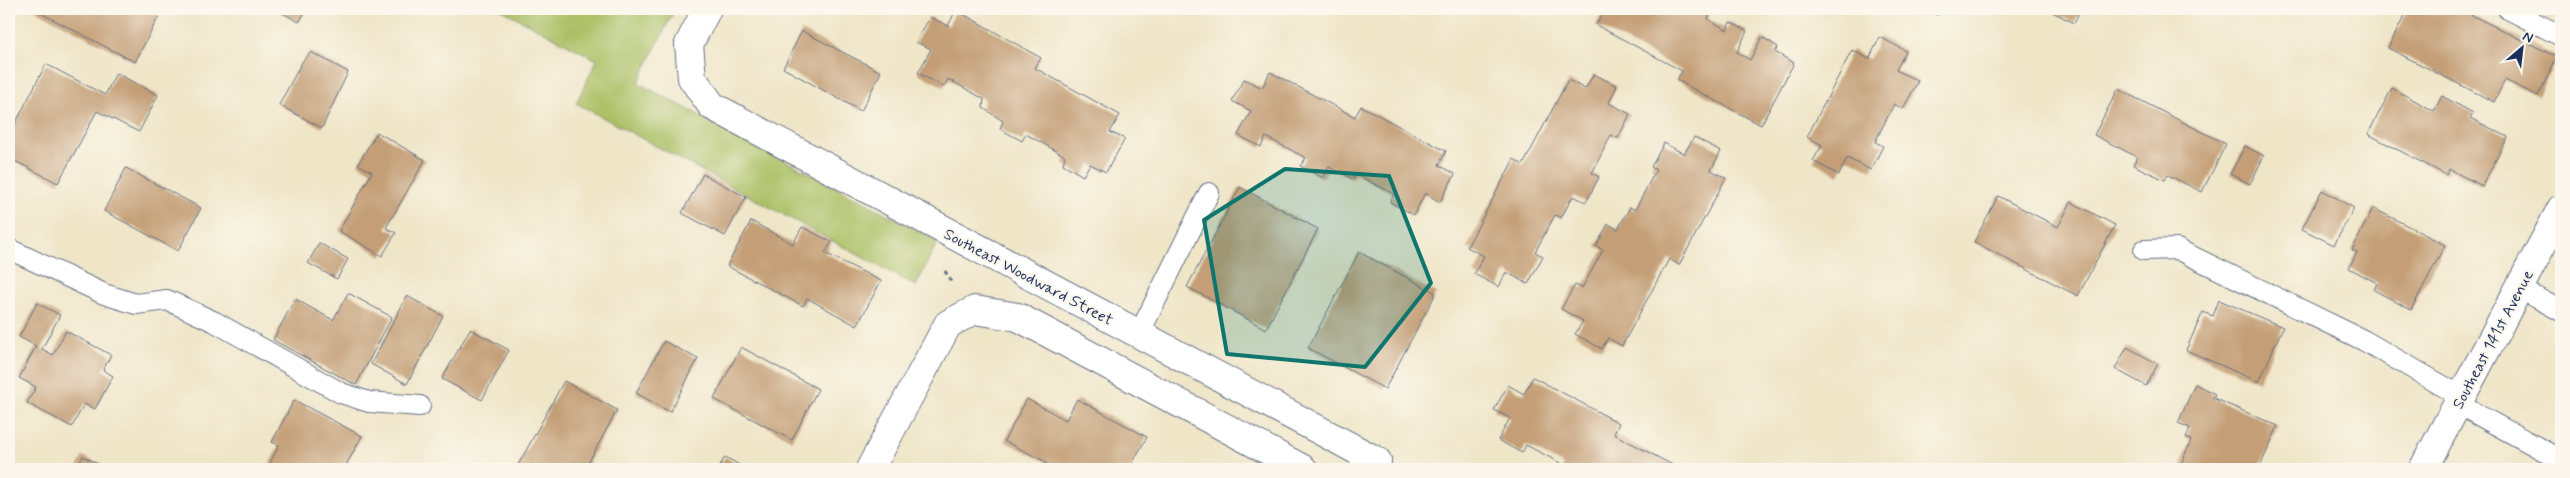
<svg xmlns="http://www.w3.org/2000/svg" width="2570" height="478" viewBox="0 0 2570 478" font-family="Mynerve,sans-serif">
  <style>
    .green { fill: #aabf63; stroke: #627760 }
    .building { fill: #c39e76 }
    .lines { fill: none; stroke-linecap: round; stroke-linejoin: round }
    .lane-casing { stroke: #656f83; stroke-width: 22 }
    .street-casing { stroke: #656f83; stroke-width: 30 }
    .path { stroke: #656f83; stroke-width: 3; stroke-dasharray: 4 4; stroke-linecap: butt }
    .lane { stroke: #fff; stroke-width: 20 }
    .street { stroke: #fff; stroke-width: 28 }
    .marked { fill: #0f766e; fill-opacity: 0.2; stroke: #0f766e; stroke-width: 4; stroke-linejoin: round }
    .labels { text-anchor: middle; stroke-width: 4.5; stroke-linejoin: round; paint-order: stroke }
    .street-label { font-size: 16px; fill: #1b2f5e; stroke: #fbf7ec }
  </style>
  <rect width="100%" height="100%" fill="#fbf7ec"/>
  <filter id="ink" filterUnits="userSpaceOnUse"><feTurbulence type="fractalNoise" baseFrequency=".02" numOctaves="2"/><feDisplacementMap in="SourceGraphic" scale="10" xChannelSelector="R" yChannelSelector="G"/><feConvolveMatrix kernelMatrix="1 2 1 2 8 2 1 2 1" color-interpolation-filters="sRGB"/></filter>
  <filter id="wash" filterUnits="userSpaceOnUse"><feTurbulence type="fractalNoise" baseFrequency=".0096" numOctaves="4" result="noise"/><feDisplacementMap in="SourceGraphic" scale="20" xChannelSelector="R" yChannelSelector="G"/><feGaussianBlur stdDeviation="1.12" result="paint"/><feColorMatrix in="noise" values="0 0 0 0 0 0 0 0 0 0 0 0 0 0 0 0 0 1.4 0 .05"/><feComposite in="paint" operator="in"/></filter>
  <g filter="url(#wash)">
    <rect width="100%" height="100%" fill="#efe5c7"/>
    <path class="green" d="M500 9H675L638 83 938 241 916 286 576 103 597 60Z"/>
    <g id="blocks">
      <path class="building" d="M33 9H146L159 16 135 62Z
        M275 9H307L299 22Z
        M1605 9H1712L1708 19 1727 30 1730 22 1747 31 1737 52 1750 60 1762 37 1778 47 1775 52 1794 63 1761 125 1677 80 1682 71 1596 25Z
        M1925 9H1940L1937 15Z
        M2047 9H2081L2074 23Z
        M2408 9H2459L2557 57 2538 96 2505 80 2494 102 2388 48Z
        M956 10 1041 58 1035 68 1120 115 1110 132 1125 139 1106 172 1090 164 1083 176 1063 164 1065 156 1026 134 1022 141 1000 129 1003 121 983 108 984 99 948 79 944 87 918 73 931 49 916 42 930 17 948 26Z
        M802 31 881 72 861 111 783 68Z
        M1880 37 1906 51 1896 70 1918 81 1903 109 1894 104 1875 142 1883 146 1871 170 1847 158 1839 175 1813 161 1822 145 1807 137 1852 50 1869 59Z
        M311 52 348 72 322 128 279 105 302 62Z
        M46 64 105 95 116 73 158 95 139 132 97 111 58 183 9 158V136Z
        M1270 72 1355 117 1361 106 1446 151 1439 165 1455 174 1440 202 1425 193 1414 215 1390 202 1394 194 1355 174 1353 179 1329 167 1323 178 1300 166 1306 158 1266 137 1261 147 1238 135 1251 111 1232 101 1244 79 1262 88Z
        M1594 74 1617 86 1609 103 1630 114 1618 138 1611 135 1592 173 1599 177 1586 202 1573 196 1561 218 1555 215 1535 252 1543 256 1528 284 1506 272 1499 287 1474 274 1484 256 1467 247 1514 159 1523 165 1568 80 1585 89Z
        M2392 88 2434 111 2442 96 2473 113 2470 118 2508 137 2482 186 2449 169 2446 175 2368 134Z
        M2118 89 2226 144 2202 192 2168 175 2165 180 2133 165 2137 157 2094 135Z
        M377 132 425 160 386 228 396 233 382 256 339 231 372 172 358 164Z
        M1694 137 1721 151 1711 170 1726 178 1679 265 1669 259 1622 346 1608 338 1602 349 1575 334 1583 321 1561 309 1575 285 1582 288 1603 250 1596 246 1608 224 1618 229 1630 207 1635 210 1656 170 1651 167 1664 143 1684 154Z
        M2245 146 2264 156 2250 184 2230 174Z
        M126 168 201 208 178 251 104 211Z
        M703 174 746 197 725 236 682 213Z
        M1240 187 1318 229 1266 329 1187 287Z
        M2322 190 2354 208 2334 245 2302 229Z
        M1998 196 2058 227 2071 202 2115 225 2078 296 1974 242Z
        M2373 208 2445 245 2411 310 2374 290 2377 283 2349 268 2357 252 2352 250Z
        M751 221 793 244 802 227 832 242 825 253 881 281 857 326 807 298 803 306 727 266Z
        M319 243 348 259 337 279 308 263Z
        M1359 252 1436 293 1385 389 1308 348Z
        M348 293 392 317 356 385 273 340 295 299 333 320Z
        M407 296 443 316 407 384 371 364Z
        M2219 300 2283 327 2259 382 2186 350 2203 312 2213 316Z
        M37 303 60 315 42 349 53 355 66 331 111 355 103 370 113 376 95 409 84 404 72 427 27 403 36 387 19 378 36 346 19 337Z
        M470 329 509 350 482 400 442 379Z
        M664 341 698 359 670 412 636 393Z
        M741 347 818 389 792 440 714 399Z
        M2127 347 2158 364 2146 386 2115 369Z
        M1533 377 1619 423 1614 434 1680 469H1562L1564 465 1526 445 1522 453 1498 440 1510 418 1494 410 1508 385 1524 394Z
        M564 381 617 410 585 469H516Z
        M2195 384 2215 394 2213 398 2278 426 2259 469H2179L2191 440 2186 438 2190 428 2178 423Z
        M1027 399 1066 420 1077 399 1147 437 1129 469H1042L1046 462 1004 441Z
        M294 400 362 436 344 469H267L279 445 272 442Z
        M83 456 108 469H76Z
        M725 457 747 469H718Z"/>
    </g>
  </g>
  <g filter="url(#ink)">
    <use href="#blocks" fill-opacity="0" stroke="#656f83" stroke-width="1"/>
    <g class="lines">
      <g class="lane-casing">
        <path id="lane" d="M2508 9 2561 36
          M9 249 104 294 136 304 167 300 215 322 341 393 369 402 420 406
          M2144 250 2177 249 2363 340 2462 397
          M2519 288 2561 311
          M1139 334 1209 193
          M2458 404 2561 460"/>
      </g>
      <g class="street-casing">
        <path id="street" d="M707 9 689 44 692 78 712 106 1377 461
          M870 469 948 324 975 310 1018 317 1303 469
          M2423 469 2561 209"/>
      </g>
      <path class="path" d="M945 271 952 283"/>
      <use href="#lane" class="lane"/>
      <use href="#street" class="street"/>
    </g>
  </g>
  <path class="marked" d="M1285 169 1389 176 1431 283 1365 367 1227 354 1204 220Z"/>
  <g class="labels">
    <g class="street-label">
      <text transform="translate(1029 276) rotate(28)" y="6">Southeast Woodward Street</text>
      <text transform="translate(2492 339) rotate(-62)" y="6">Southeast 141st Avenue</text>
    </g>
  </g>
  <rect width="2570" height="478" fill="none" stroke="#fbf7ec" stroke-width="30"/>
  <g transform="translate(2522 48) rotate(28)" stroke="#fbf7ec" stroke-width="4" paint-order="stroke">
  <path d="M0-4L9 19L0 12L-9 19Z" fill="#1b2f5e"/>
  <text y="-8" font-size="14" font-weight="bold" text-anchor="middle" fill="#1b2f5e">N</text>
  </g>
</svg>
